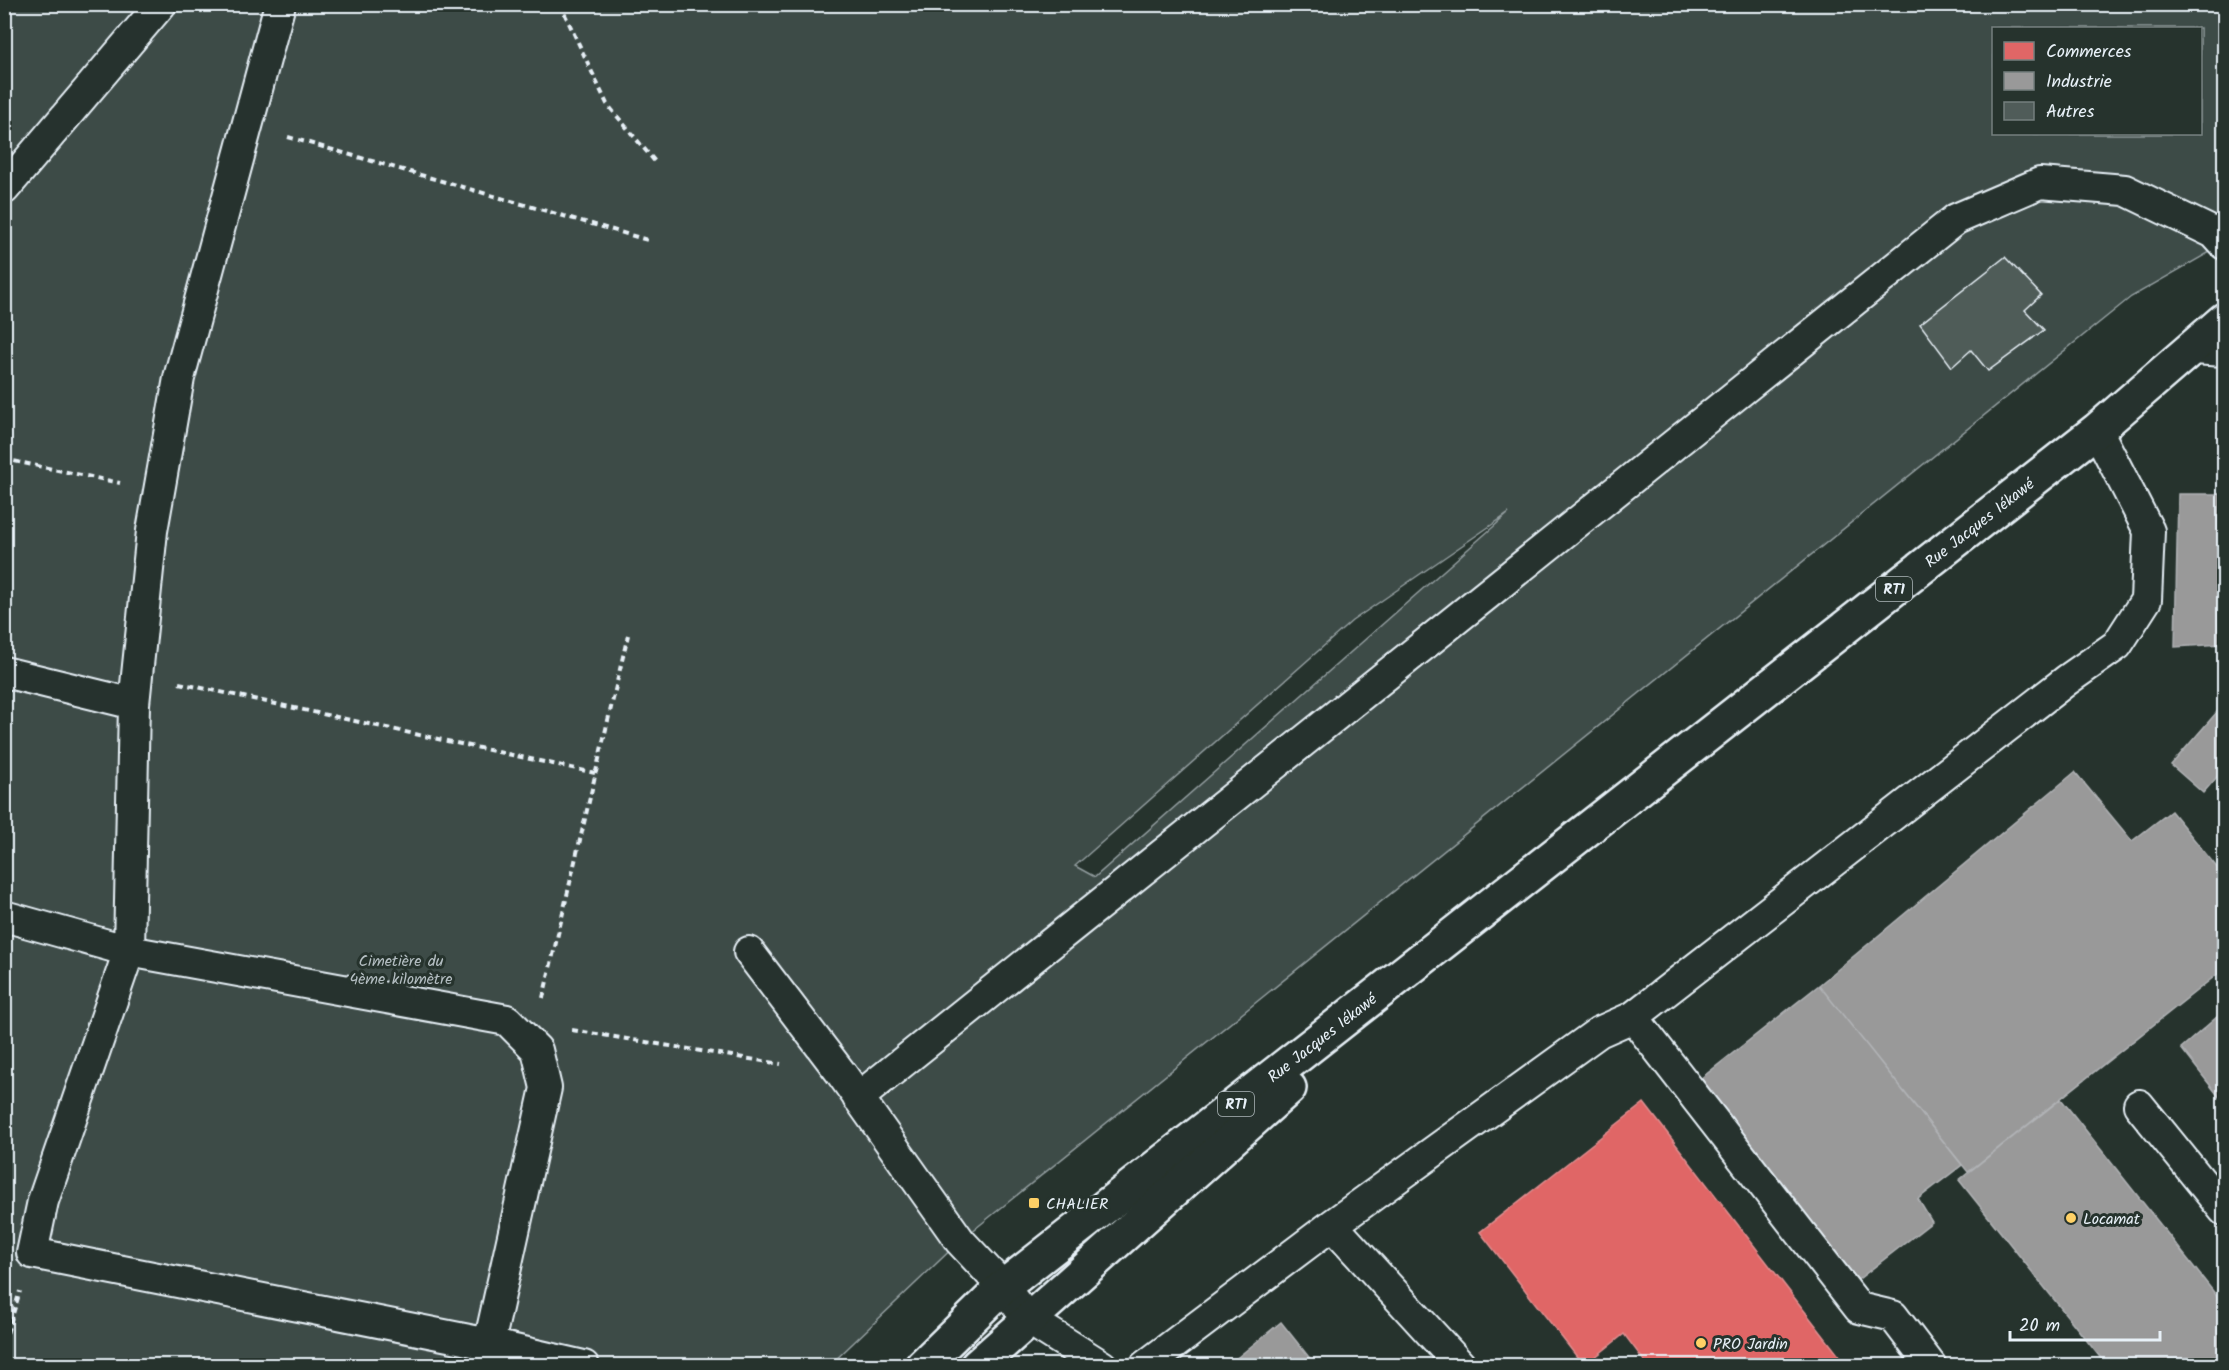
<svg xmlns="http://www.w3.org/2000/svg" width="2229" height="1370" viewBox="0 0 2229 1370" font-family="Kalam,sans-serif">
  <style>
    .green { fill: #3e4b47; stroke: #939ea0; stroke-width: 1.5; fill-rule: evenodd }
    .shops { fill: #e06666; stroke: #e29092; stroke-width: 1.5 }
    .industry { fill: #999; stroke: #b1b3b6; stroke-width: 1.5 }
    .building { fill: #505c59; stroke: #e8f1f8; stroke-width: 1.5 }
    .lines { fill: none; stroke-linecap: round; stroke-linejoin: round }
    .service-casing { stroke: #e8f1f8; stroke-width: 34 }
    .primary-casing { stroke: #e8f1f8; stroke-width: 38 }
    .path { stroke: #e8f1f8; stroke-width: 4; stroke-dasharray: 6 4.5; stroke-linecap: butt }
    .service { stroke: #26332d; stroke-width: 30 }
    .primary { stroke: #26332d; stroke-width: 33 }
    .poi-dot { fill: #ffd166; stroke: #26332d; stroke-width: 2 }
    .labels { text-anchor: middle; stroke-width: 6; stroke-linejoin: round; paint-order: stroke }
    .shield { fill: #26332d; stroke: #aeb8bb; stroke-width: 1.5 }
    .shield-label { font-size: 15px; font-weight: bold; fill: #e8f1f8 }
    .street-label { font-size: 16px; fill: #e8f1f8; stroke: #26332d }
    .park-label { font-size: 16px; fill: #b5bfc3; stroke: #26332d }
    .poi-label { font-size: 16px; fill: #e8f1f8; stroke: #26332d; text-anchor: start }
  </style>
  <rect width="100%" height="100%" fill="#26332d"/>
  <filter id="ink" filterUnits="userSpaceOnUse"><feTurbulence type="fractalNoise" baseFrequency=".0167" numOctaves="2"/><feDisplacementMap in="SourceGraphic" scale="12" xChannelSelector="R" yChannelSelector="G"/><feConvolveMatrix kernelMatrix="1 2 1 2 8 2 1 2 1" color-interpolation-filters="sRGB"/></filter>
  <g filter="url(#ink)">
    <path class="green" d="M5 5H2224V244L2131 297 960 1241 830 1365 5 1366ZM1994 28H2200V134H1994ZM1509 513 1095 877 1075 866 1352 621Z"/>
    <path class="shops" d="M1644 1103 1847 1366H1648L1624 1334 1584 1366 1480 1232Z"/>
    <path class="industry" d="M2178 494H2224L2222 644 2175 647Z
      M2224 704V769L2203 793 2171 765Z
      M2075 772 2132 841 2171 811 2224 876V969L1968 1172 1819 985Z
      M1819 985 1962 1165 1918 1199 1932 1222 1855 1282 1699 1080Z
      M2224 1011V1103L2181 1048Z
      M2061 1099 2224 1305V1366H2107L1959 1180Z
      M1281 1322 1316 1366H1227Z"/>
    <path class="building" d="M2005 257 2041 295 2025 310 2044 330 1988 371 1971 350 1952 367 1920 324Z"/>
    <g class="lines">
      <g class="service-casing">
        <path id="service" d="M280 4 179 378 152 531 134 704 129 951 43 1201 32 1253 489 1344 584 1366
          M4 189 161 4
          M2194 349 2224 351
          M4 672 134 704
          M4 916 129 951 507 1020 537 1050 546 1088 484 1366
          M749 952 841 1073 960 1241 1003 1287 1028 1319 1102 1366
          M1633 1017 1859 1308 1893 1316 1931 1366
          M858 1098 1956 219 2040 183 2125 190 2214 233 2224 244
          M2139 1105 2224 1210
          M1332 1225 1599 1032 1633 1017 2067 680 2117 645 2146 600 2149 531 2097 430
          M1145 1366 1332 1225 1461 1366"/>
      </g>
      <g class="primary-casing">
        <g id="primary">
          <path id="s1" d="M922 1366 1003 1287 2097 430 2224 320"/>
          <path d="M977 1366 1289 1088"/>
        </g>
      </g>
      <path class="path" d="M560 4 607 104 657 164
        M288 137 651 241
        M4 459 120 483
        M179 683 595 773
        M543 998 628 635
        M572 1030 781 1064
        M4 1343 20 1291"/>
      <use href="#service" class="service"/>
      <use href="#primary" class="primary"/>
    </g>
  </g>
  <g class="poi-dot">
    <rect x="1028" y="1197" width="12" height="12" rx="3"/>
    <circle cx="2071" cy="1218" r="6"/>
    <circle cx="1701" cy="1343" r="6"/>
  </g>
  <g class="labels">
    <g class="shield">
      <rect x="1876" y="577" width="36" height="24" rx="4.5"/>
      <rect x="1218" y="1092" width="36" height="24" rx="4.5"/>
    </g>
    <g class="shield-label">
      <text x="1894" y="594">RT1</text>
      <text x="1236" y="1109">RT1</text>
    </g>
    <g class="street-label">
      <text dy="6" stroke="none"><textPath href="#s1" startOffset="1353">Rue Jacques Iékawé</textPath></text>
      <text dy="6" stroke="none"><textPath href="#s1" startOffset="518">Rue Jacques Iékawé</textPath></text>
    </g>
    <g class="park-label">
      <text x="401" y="966">Cimetière du<tspan x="401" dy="18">4ème kilomètre</tspan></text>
    </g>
    <g class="poi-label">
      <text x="1046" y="1209">CHALIER</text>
      <text x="2083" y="1224">Locamat</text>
      <text x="1713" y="1349">PRO Jardin</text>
    </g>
  </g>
  <rect width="2229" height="1370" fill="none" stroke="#26332d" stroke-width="24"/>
  <rect x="12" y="12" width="2205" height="1346" fill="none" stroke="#e8f1f8" stroke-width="2" filter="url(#ink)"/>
  <rect x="1992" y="27" width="210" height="108" fill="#26332d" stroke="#747f7e" stroke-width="1.5"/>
  <rect x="2004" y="42" width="30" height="18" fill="#e06666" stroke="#747f7e" stroke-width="1.5"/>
  <text x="2046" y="57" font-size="18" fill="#e8f1f8">Commerces</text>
  <rect x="2004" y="72" width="30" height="18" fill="#999999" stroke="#747f7e" stroke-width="1.5"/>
  <text x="2046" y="87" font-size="18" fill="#e8f1f8">Industrie</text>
  <rect x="2004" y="102" width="30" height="18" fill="#505c59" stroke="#747f7e" stroke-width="1.5"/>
  <text x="2046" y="117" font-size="18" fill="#e8f1f8">Autres</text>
  <path d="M2010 1331v9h150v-9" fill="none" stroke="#e8f1f8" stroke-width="3"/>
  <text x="2019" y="1331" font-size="18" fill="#e8f1f8" stroke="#26332d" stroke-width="4.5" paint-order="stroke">20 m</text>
</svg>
